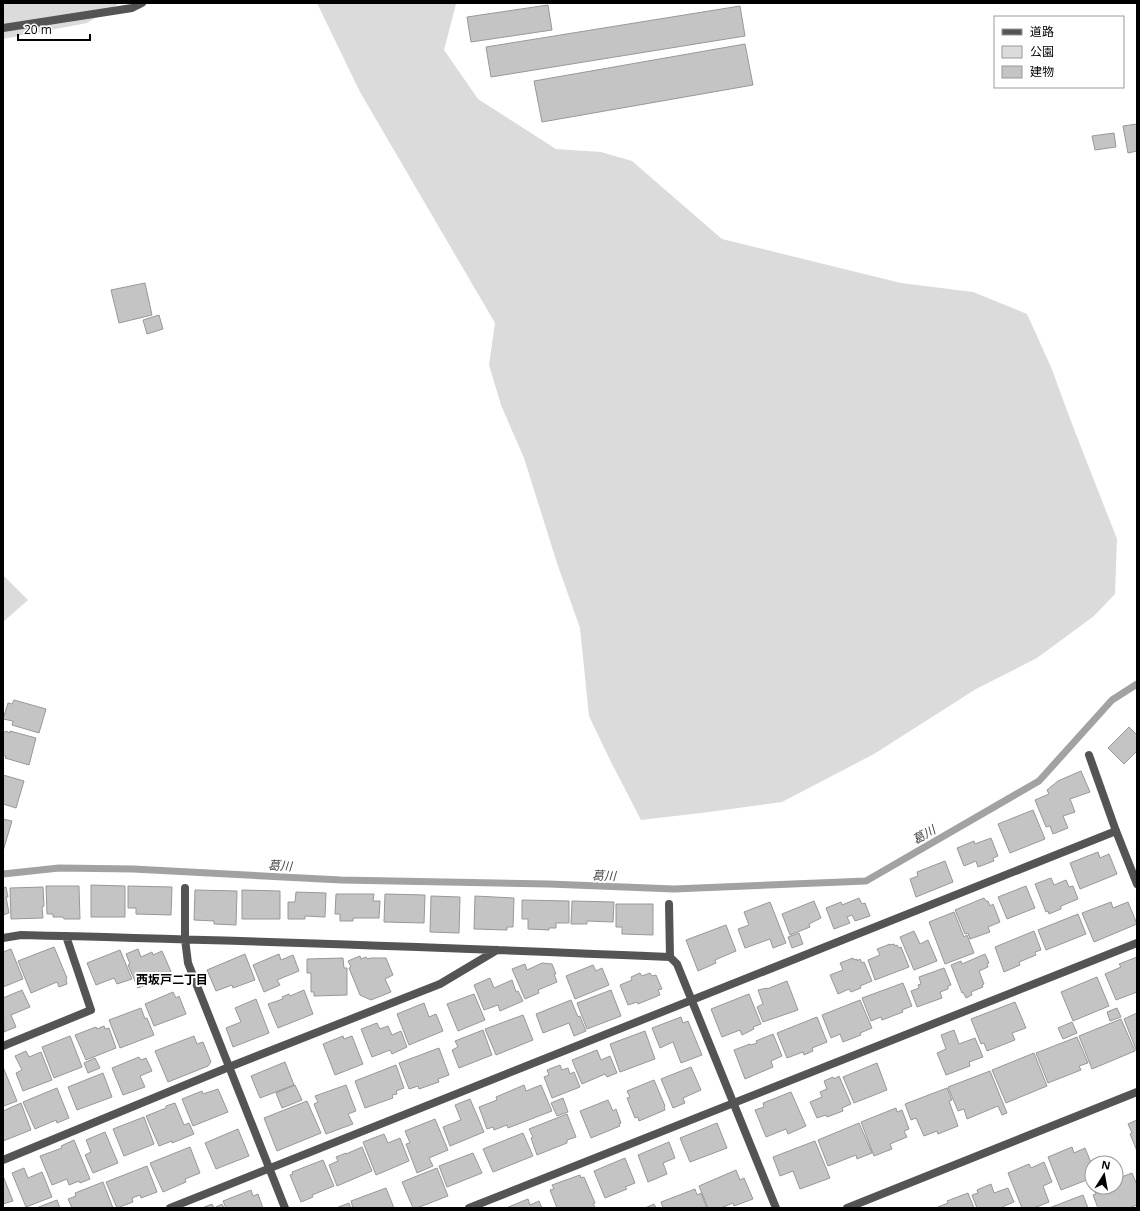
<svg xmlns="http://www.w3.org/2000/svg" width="1140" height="1211" viewBox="0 0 1140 1211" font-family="'Open Sans','Noto Sans JP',sans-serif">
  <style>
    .green { fill: #dbdbdb }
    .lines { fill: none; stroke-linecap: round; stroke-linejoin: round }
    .stream { stroke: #a2a2a2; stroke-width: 7 }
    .building { fill: #c4c4c4; stroke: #989898 }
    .service { stroke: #545454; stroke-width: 8 }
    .minor { stroke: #545454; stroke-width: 8 }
    .tertiary { stroke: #545454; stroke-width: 8 }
    .labels { text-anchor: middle; stroke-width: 4; stroke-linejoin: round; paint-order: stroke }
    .water-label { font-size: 12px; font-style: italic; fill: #434343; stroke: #fff }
    .neighbourhood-label { font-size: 12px; font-weight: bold; fill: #000; stroke: #fff }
  </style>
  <rect width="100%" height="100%" fill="#fff"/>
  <path class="green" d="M3 3H120L87 23 3 39Z
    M317 3H460L456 4 444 50 478 99 556 149 601 152 632 161 722 239 901 283 973 292 1027 314 1051 367 1072 424 1117 539 1115 594 1094 616 1037 658 976 689 874 754 782 802 709 812 641 820 609 758 589 716 580 628 557 563 524 458 501 405 489 365 495 323 360 92Z
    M3 575 28 600 3 622Z"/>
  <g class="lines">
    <path class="stream" d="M3 874 59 868 133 869 341 880 549 884 674 889 866 881 1039 781 1112 700 1137 684"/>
  </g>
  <path class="building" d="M548 5 552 30 471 42 467 17Z
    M740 6 745 36 491 77 486 47Z
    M745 44 753 85 542 122 534 81Z
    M1137 124V151L1128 153 1123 126Z
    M1114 133 1116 147 1095 150 1092 136Z
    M145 283 152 315 119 323 111 290Z
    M159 315 163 329 147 334 143 320Z
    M14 700 46 709 39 733 12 725 13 721 3 719 8 703 12 704Z
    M1129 727 1137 735V751L1124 764 1108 748Z
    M6 731 10 733V731L36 738 29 765 5 758 6 756 3 755V732H5Z
    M1081 771 1090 792 1070 799 1075 812 1063 816 1068 828 1053 834 1050 826 1046 827 1035 800 1049 794 1047 790 1058 781Z
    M3 775 24 781 16 808 3 804Z
    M1033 810 1045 839 1010 853 998 824Z
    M3 819 12 821 3 851Z
    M991 838 998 856 993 858 994 861 978 867 976 861 964 866 957 848 974 841 975 844Z
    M1098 852 1100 858 1109 854 1117 874 1080 889 1070 863Z
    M945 861 953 882 916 897 910 879 918 876 917 872Z
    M1051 878 1054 885 1066 880 1069 887 1073 886 1078 899 1061 906V909L1049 914 1048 911 1046 912 1035 884Z
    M91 885 125 886V917H91Z
    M46 886H79L80 919H64L63 917H53V914H47Z
    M128 886 172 887 171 915 136 914V908H128Z
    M1026 886 1035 908 1007 919 998 897Z
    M6 887 8 897H6L9 913 3 915V888Z
    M43 887 44 906 42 907 43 918 11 919 10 888Z
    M195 890 237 891 236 925 214 924V921L194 920Z
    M242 890 280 891V919H242Z
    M296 892 326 893 325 917 305 916V919H288V902H295Z
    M336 894H374L373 901H380L379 918H353V921H340V914H335Z
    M385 894 425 895 424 923 384 922Z
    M431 896 460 897 459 933 430 932Z
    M475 896 514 898 513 927H507V930L474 929Z
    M859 898 862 904 865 903 870 916 855 921 852 915 847 917 850 923 834 929 826 908 841 902 842 905Z
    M984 898 986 901H988L990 906 993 904 1000 922 988 927 990 932 970 939 968 933 965 934 955 910Z
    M522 900 569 901V923H556V928H549V930L528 929V919H522Z
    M572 901 614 902 613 922 587 921V924H571Z
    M814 901 821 918 809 924 810 927 790 935 782 914Z
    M770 902 786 943 773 948 770 939 745 948 738 929 749 925 744 912Z
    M1111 902 1113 908 1128 902 1137 924 1094 942 1082 913Z
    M616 904H653V935L622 934V927H616Z
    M954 912 964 937 967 935 974 953 945 964 929 922Z
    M1078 914 1086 934 1046 950 1038 930Z
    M726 925 736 951 715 960 716 963 698 971 686 940Z
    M914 931 920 944 928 940 937 961 914 970 900 937Z
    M1034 931 1041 950 1035 952 1036 955 1019 962 1020 965 1004 972 995 947Z
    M799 933 803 944 792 948 788 937Z
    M890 944V945L894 944 895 946 897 945 899 948 901 947 909 967 875 980 868 960 880 955 877 949Z
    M54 947 67 978 66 979 67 984 59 987 57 982 31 993 18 961Z
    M11 949 23 979 3 987V952Z
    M138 949 141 957 152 952 153 955 162 951 172 974 138 988 128 965 130 964 126 954Z
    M120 950 132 979 117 984 114 978 96 985 87 963Z
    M245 954 255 980 233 988 232 985 216 991 207 970Z
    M279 954 281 960 293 955 299 971 277 980 280 985 264 992 253 965Z
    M985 954 989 963 987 964 988 967 979 971 984 984 982 985 983 987 971 992 972 995 966 998 963 992 962 993 951 965 961 961 962 964Z
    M360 956 361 959 366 957 367 959 371 958H386L393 975 385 979 391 992 371 1000 360 995 349 968 351 967 348 961Z
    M1137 957V992L1116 1000 1105 974 1121 967 1119 964Z
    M343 958 344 968H347V995L314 996V992H311V973H307V959Z
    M853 958 854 960 857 959V961L860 959 862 963 864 962 872 981 860 986 861 988 851 992 849 989 838 994 830 975 843 970 840 963Z
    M542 963 552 964 556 974H554L557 982 538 990 539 993 525 999 512 969 525 964 527 970Z
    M593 965 596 971 602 968 609 985 575 999 566 976Z
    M944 968 951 985 948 986V989L940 992 942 998 917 1007 911 991 919 988 918 985 921 984 919 977Z
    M640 973 642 976 650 973 652 976 656 975 662 989 658 990 660 995 638 1004 637 1002 628 1005 620 985 632 980 631 977Z
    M1097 977 1109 1006 1073 1021 1061 992Z
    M490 978 494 988 512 980 516 992 518 991 523 1001 500 1011 498 1005 484 1010 474 985Z
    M787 981 798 1010 763 1022 757 1007 763 1004 758 990 767 988V989Z
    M903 983 912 1006 902 1010 903 1012 882 1020 881 1017 871 1021 862 998Z
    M22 990 30 1007 11 1015 16 1027 4 1032 3 998Z
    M304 990 313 1014 278 1028 268 1004 283 999 282 997 289 994 290 996Z
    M611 990 621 1016 587 1029 577 1003Z
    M173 992 176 998 179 996 186 1014 154 1026 145 1004Z
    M474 994 485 1020 458 1031 447 1004Z
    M749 994 761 1024 753 1027 754 1029 742 1035 740 1030 722 1037 711 1009Z
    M256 999 269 1033 233 1047 226 1028 241 1022 235 1008Z
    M571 1000 578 1017 580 1016 586 1031 574 1036 569 1023 543 1033 536 1014Z
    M860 1000 872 1028 860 1033 861 1035 843 1042 840 1034 831 1038 822 1015Z
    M1015 1002 1026 1028 1012 1033 1015 1040 987 1051 984 1043 981 1044 971 1019Z
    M424 1003 429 1017 436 1014 443 1031 409 1045 397 1014Z
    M141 1008 145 1019 147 1018 154 1035 120 1048 109 1020Z
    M1117 1008 1121 1017 1110 1021 1107 1012Z
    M1137 1013V1052L1124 1019Z
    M523 1015 533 1040 496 1055 485 1029Z
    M681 1017 683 1023 688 1021 702 1055 681 1063 673 1042 660 1048 652 1028Z
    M817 1017 827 1042 812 1048 813 1051 804 1055 803 1052 787 1058 777 1033Z
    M1121 1019 1135 1051 1092 1069 1079 1036Z
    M1072 1022 1077 1033 1063 1039 1058 1028Z
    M377 1023 380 1029 388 1026 392 1035 401 1031 407 1047 392 1054 390 1050 372 1057 361 1029Z
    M104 1026 105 1029 109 1028 116 1048 86 1060 75 1035 96 1027 97 1029Z
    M483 1030 492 1055 459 1068 452 1050 458 1047 455 1041Z
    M954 1030 959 1044 975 1038 983 1057 969 1062 970 1066 946 1075 937 1053 946 1049 941 1035Z
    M645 1031 655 1059 620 1072 610 1044Z
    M773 1034 782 1056 771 1061 773 1067 745 1079 734 1050 750 1044 751 1045 757 1043 756 1041Z
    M70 1036 82 1067 54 1078 42 1047Z
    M194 1036 197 1044 203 1042 211 1062 208 1066 168 1082 155 1051Z
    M343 1036 344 1039 352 1036 363 1064 335 1075 323 1044Z
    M1077 1037 1088 1063 1079 1066 1081 1070 1048 1083 1036 1053Z
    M439 1048 449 1075 438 1079 439 1082 419 1089 418 1086 409 1089 399 1063Z
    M597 1050 601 1060 610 1056 617 1073 607 1077 605 1074 582 1084 572 1060Z
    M26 1051 29 1057 41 1052 52 1080 23 1091 16 1073 22 1070 15 1056Z
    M1034 1053 1047 1086 1006 1103 992 1070Z
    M139 1057 141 1060 146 1058 152 1071 140 1076 145 1087 123 1095 112 1068Z
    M95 1058 100 1068 88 1073 84 1063Z
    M285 1062 294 1085 260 1098 251 1076Z
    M877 1063 887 1090 854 1103 843 1077Z
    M396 1065 404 1088 396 1091 397 1094 392 1095 393 1098 365 1108 355 1081Z
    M560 1065 562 1070 568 1068 570 1074 574 1072 580 1087 552 1098 544 1077 549 1075 547 1070Z
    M3 1067 17 1101 4 1106 3 1103Z
    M691 1067 701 1090 683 1098 685 1103 673 1108 661 1079Z
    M990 1071 1007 1113 1002 1115 998 1106 967 1119 964 1109 958 1111 948 1087Z
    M103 1073 112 1097 77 1110 68 1087Z
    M839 1076 851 1104 842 1108 843 1111 827 1117 826 1115 817 1118 810 1102 822 1097 820 1092 827 1089 824 1081 833 1077 834 1079Z
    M654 1080 665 1106 664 1107 665 1110 639 1121 638 1117 635 1118 627 1098 630 1097 627 1091Z
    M295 1085 302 1100 282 1108 276 1093Z
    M346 1085 356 1111 348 1114 353 1124 326 1134 314 1104 318 1102 315 1096Z
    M524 1085 526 1091 541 1085 552 1111 508 1128 507 1125 494 1130 493 1127 487 1129 479 1107 497 1100 496 1097Z
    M57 1088 69 1118 57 1123 56 1120 35 1129 23 1102Z
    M947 1088 952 1100 949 1101 958 1126 938 1134 937 1131 924 1136 916 1118 911 1120 905 1104Z
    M218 1089 228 1112 193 1126 182 1099 202 1091 203 1094Z
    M791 1092 806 1126 788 1134 786 1129 766 1137 755 1110 764 1107 763 1103Z
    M563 1098 568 1112 557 1116 551 1103Z
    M470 1099 484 1132 450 1146 443 1127 461 1120 455 1105Z
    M608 1100 613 1111 616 1109 621 1123 619 1124 620 1126 591 1138 580 1111Z
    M307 1101 321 1133 277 1151 264 1118Z
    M21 1103 31 1130 3 1141V1111Z
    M175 1103 184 1125 189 1123 194 1134 172 1143V1141L159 1146 146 1116 166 1108V1106Z
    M896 1108 897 1112 902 1110 909 1129 904 1131 907 1137 890 1144 892 1149 874 1156 861 1122Z
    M567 1114 576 1137 567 1140V1143L537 1155 531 1138 533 1137 529 1129Z
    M144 1117 154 1144 124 1156 113 1129Z
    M435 1119 448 1150 429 1158 433 1166 417 1173 406 1144 410 1143 405 1131Z
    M1137 1120V1151L1130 1134 1132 1133 1128 1124Z
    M717 1123 727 1148 690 1162 680 1138Z
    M859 1123 872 1153 857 1159 856 1155 828 1166 818 1140Z
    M238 1129 249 1156 216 1169 205 1143Z
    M105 1132 118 1163 93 1173 85 1155 91 1152 86 1140Z
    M523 1133 533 1156 493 1172 483 1149Z
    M384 1134 388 1143 400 1138 409 1161 376 1175 363 1142Z
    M74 1140 90 1179 80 1183 79 1181 69 1185 67 1179 52 1185 40 1156 62 1148 61 1146Z
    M815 1141 830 1178 800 1189 793 1171 780 1176 773 1157Z
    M669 1142 675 1158 663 1163 667 1174 648 1182 638 1155Z
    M190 1147 200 1173 185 1179 186 1182 163 1192 150 1163Z
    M362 1147 372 1171 337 1186 329 1165 338 1161 336 1157 346 1153V1154Z
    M1072 1147 1074 1153 1085 1148 1092 1165V1178L1061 1190 1048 1157Z
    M473 1153 482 1173 447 1187 439 1166Z
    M625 1158 635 1183 625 1187 627 1189 605 1198 594 1171Z
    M323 1160 334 1186 312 1195 313 1197 301 1202 290 1175 293 1174 292 1172Z
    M1044 1162 1052 1182 1043 1186 1049 1202 1034 1208H1022L1008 1173 1029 1164 1031 1168Z
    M147 1166 157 1192 141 1198 140 1195 132 1198 133 1202 117 1208 106 1182Z
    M24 1168 28 1178 42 1172 52 1197 26 1207 12 1173Z
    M437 1168 448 1196 417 1208H413L402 1182Z
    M736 1170 740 1180 744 1178 753 1199 734 1206 733 1203 721 1208H708L699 1186Z
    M1132 1173 1137 1185V1205L1129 1208H1098L1093 1195 1096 1194 1093 1188 1096 1187H1116V1179Z
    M580 1175 581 1178 584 1177 595 1203 593 1204 595 1207 592 1208H557L550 1190 554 1189 552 1185Z
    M3 1176 13 1201 3 1204Z
    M103 1182 113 1208H72L68 1199 76 1196 75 1193Z
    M991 1184 994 1193 1008 1188 1014 1202 1002 1207 1003 1208H977L972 1195 978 1193 977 1190Z
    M386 1188 394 1208H353L351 1201Z
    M695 1189 697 1195 701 1193 707 1208H663L661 1202Z
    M251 1190 253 1196 258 1194 263 1208H226L223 1201Z
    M968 1193 974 1208H938V1207L948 1203 947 1201Z
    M1083 1195 1088 1208H1049Z
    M528 1199 530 1205 539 1201 542 1208H506Z
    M57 1200 60 1208H36Z
    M349 1203 351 1208H336Z
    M212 1204 214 1208 222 1204 224 1208H202Z
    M654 1204 656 1208H645Z"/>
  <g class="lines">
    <path class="service" d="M1089 755 1116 831
      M185 888V939
      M669 904 670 957"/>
    <path class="minor" d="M3 28 132 8 142 3
      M3 938 21 935C237 940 454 948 670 957L677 964 692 1001 776 1208
      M185 939 188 963 285 1208
      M3 1046 91 1010 66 936
      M3 1160 229 1067 440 984 497 950
      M170 1208 1116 831 1137 884
      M469 1208 1137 943"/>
    <path class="tertiary" d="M847 1208 1137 1092"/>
  </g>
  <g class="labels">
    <g class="water-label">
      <text transform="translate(924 835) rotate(-30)" y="4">葛川</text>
      <text transform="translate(280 866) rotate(3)" y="4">葛川</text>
      <text transform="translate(604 876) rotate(2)" y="4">葛川</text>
    </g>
    <g class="neighbourhood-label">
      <text x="172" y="984">西坂戸二丁目</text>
    </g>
  </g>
  <rect width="1140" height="1211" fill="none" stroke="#000000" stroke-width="8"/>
  <rect x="994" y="16" width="130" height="72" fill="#ffffff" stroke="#999999"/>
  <rect x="1002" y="29" width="20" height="6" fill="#545454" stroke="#999999"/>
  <text x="1030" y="36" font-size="12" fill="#000000">道路</text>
  <rect x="1002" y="46" width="20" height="12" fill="#dbdbdb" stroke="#999999"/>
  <text x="1030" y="56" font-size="12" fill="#000000">公園</text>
  <rect x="1002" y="66" width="20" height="12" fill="#c4c4c4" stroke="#999999"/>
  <text x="1030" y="76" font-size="12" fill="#000000">建物</text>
  <g transform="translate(1104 1175) rotate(11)"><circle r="19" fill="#ffffff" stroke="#999999"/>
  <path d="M0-3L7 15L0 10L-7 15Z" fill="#000000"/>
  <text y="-6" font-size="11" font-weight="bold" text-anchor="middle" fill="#000000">N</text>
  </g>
  <path d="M18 34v6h72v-6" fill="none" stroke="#000000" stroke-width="2"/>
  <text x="24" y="34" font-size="12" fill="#000000" stroke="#ffffff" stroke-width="3" paint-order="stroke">20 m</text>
</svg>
